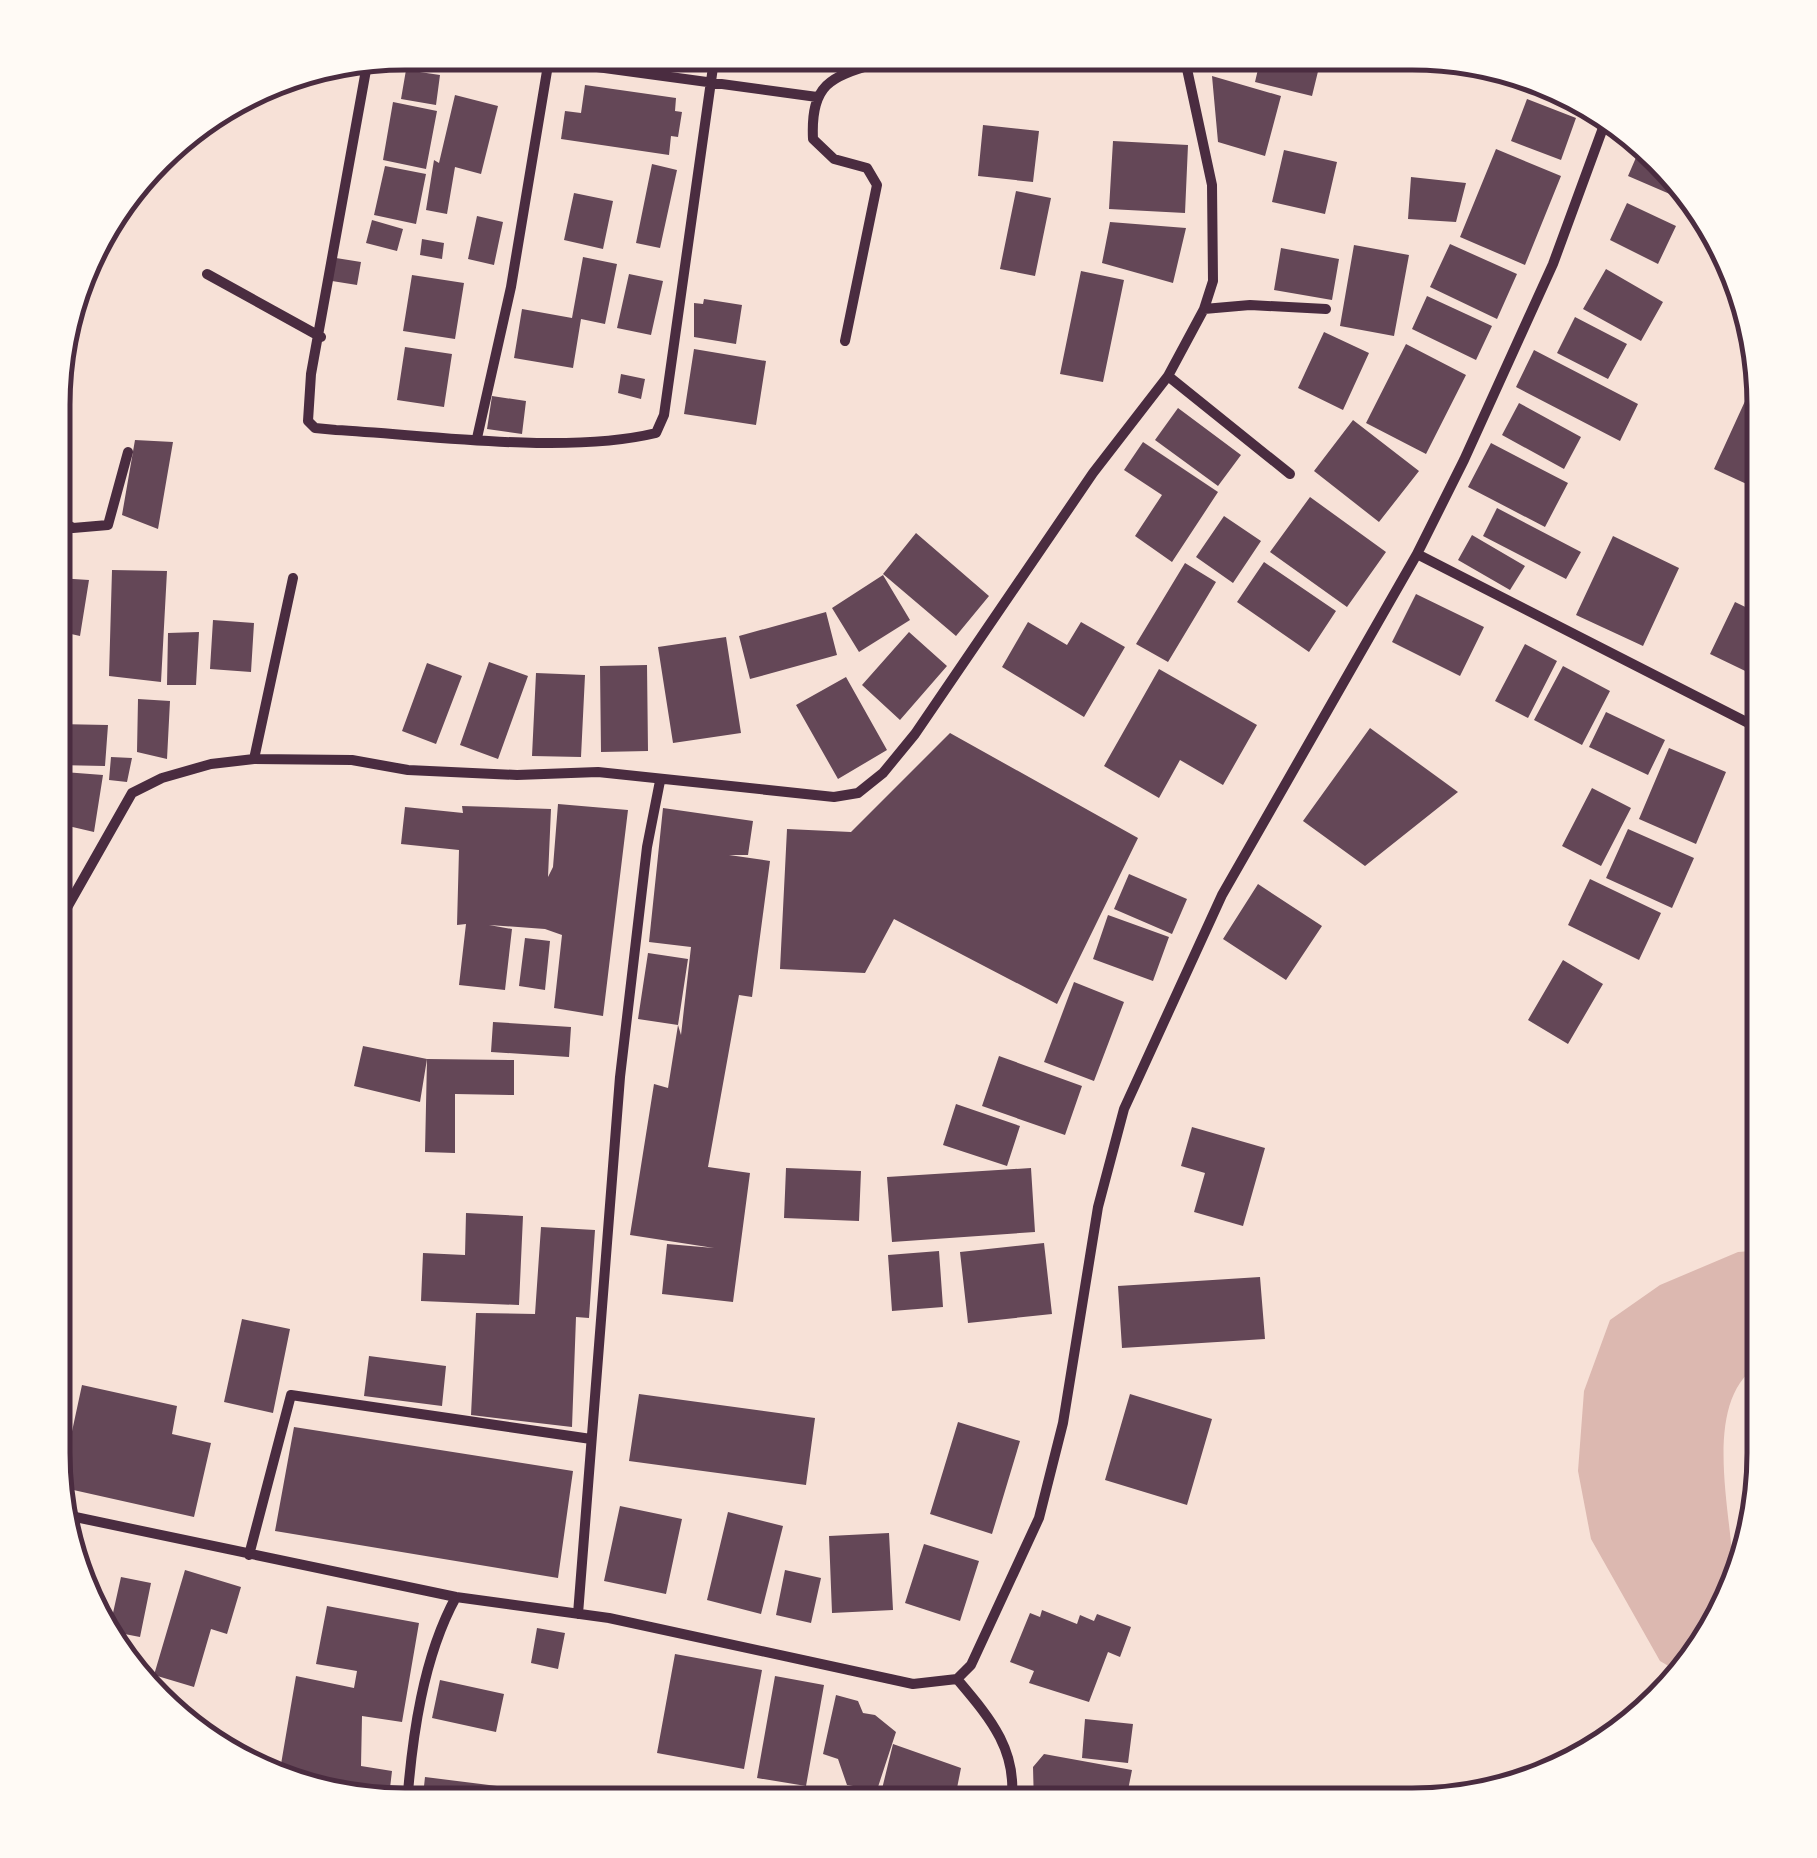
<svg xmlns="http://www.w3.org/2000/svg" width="1817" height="1858" viewBox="0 0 1817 1858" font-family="Roboto,sans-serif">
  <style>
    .water { fill: #dcb8b0 }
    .building { fill: #644757 }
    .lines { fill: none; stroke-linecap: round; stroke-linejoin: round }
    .minor { stroke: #4a2c40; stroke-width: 10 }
    .rim { fill: none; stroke: #4a2c40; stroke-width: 5 }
  </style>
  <rect width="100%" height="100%" fill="#f7e1d7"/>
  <path class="water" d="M1764 1250V1362C1703 1392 1728 1498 1732 1554 1748 1600 1704 1638 1677 1671L1660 1661 1591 1539 1578 1471 1584 1391 1610 1320 1660 1285 1738 1252Z"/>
  <path class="building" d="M638 53H691L688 72 636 65Z
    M1223 55H1322L1312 96 1255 82 1259 65Z
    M406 70 440 75 436 105 401 99Z
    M1212 76 1281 96 1265 156 1218 142Z
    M585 85 676 98 675 111 682 112 678 137 671 136 669 155 561 139 565 111 581 113Z
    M455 95 498 106 481 174 455 167 447 214 426 210 434 160 439 163Z
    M1527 99 1576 118 1561 160 1511 141Z
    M393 102 437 111 426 169 383 160Z
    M983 125 1039 131 1033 182 978 176Z
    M1113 141 1188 145 1185 213 1109 209Z
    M1641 146 1692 191 1693 204 1628 176Z
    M1496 149 1561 176 1525 265 1460 237Z
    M1284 150 1337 162 1325 214 1272 202Z
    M652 164 677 170 660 248 636 243Z
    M385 166 426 174 416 224 374 215Z
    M1411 177 1466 183 1456 222 1408 219Z
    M1016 191 1051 198 1035 276 1000 269Z
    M574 193 613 201 603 249 564 240Z
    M1627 203 1676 226 1658 264 1610 240Z
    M477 216 503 222 494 265 468 259Z
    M372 220 403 229 397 251 366 243Z
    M1110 222 1186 228 1173 283 1102 263Z
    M422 239 444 243 442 259 420 255Z
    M1450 244 1517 274 1497 319 1430 287Z
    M1354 245 1409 255 1394 336 1340 326Z
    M1281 248 1339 259 1332 300 1274 290Z
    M583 257 617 264 605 324 581 319 573 368 514 358 522 309 572 318Z
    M336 258 361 262 357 285 332 281Z
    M1606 269 1663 302 1641 341 1583 309Z
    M1081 271 1124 280 1103 382 1060 374Z
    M629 274 663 281 651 335 617 328Z
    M412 275 464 283 455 339 403 331Z
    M1427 296 1492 326 1476 360 1412 329Z
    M704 299 742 305 736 344 694 337V303L703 304Z
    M1575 317 1627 344 1608 379 1557 353Z
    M1324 332 1369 353 1343 410 1298 388Z
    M1406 344 1466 375 1426 454 1366 423Z
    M405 347 452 354 444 407 397 400Z
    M694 349 766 361 756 425 684 414Z
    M1534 350 1638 404 1620 441 1516 387Z
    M1759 360 1764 383V400L1746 393Z
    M621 374 645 379 641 399 618 393Z
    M492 396 526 401 522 434 487 429Z
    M1746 399 1764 407V492L1714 469Z
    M1519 403 1581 437 1564 469 1502 435Z
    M1178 408 1241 455 1218 486 1155 440Z
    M1353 420 1419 471 1379 522 1314 471Z
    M135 440 173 442 158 529 122 515Z
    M1143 442 1218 492 1172 562 1135 536 1162 495 1124 470Z
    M1491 443 1568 483 1545 527 1468 487Z
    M59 450H66L61 484H58Z
    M1310 497 1386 552 1347 607 1270 552Z
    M1497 508 1581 552 1566 579 1483 536Z
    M1224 516 1261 541 1233 583 1196 557Z
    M916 533 989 596 956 636 883 574Z
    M1472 535 1525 566 1510 590 1458 560Z
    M1613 536 1679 568 1643 646 1576 615Z
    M1264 562 1336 611 1309 652 1237 602Z
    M1185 563 1216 582 1168 662 1136 644Z
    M112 570 167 571 161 682 109 676Z
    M883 575 910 620 859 652 832 608Z
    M58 578 89 580 80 636 58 631Z
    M1416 594 1484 627 1460 676 1392 642Z
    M1735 602 1764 616V680L1710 654Z
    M826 612 837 655 750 679 739 636Z
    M213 620 254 623 251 672 210 669Z
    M1028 622 1067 645 1081 622 1125 647 1084 717 1002 667Z
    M199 632 196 685H167L168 633Z
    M909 632 947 666 900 720 862 685Z
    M726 637 741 733 673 743 658 647Z
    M1525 644 1557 661 1528 718 1495 701Z
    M489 662 528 676 498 759 460 745Z
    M427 663 462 676 436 744 402 731Z
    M647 665 648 751 601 752 600 666Z
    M1563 666 1610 691 1582 745 1534 720Z
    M1159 669 1257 725 1223 785 1180 760 1159 798 1104 766Z
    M536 673 585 675 581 757 532 756Z
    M846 677 887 750 838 779 796 705Z
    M138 699 170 701 167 759 137 752Z
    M1606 712 1665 740 1648 775 1589 747Z
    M57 724 108 725 105 766 57 765Z
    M1370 728 1458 792 1365 866 1303 821Z
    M950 733 1138 838 1057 1004 894 919 865 973 780 969 787 829 851 832Z
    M1669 748 1726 772 1696 844 1639 819Z
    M111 757 132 758 127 782 109 780Z
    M64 772 103 775 94 832 64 825Z
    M1592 788 1631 808 1601 866 1562 846Z
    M558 804 628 810 603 1016 554 1008 562 935 545 929 489 925 512 929 505 990 459 985 466 924 457 925 459 850 401 844 405 807 463 813 462 806 551 809 548 877 553 867Z
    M663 808 753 821 748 855H729L770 861 752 997 739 995 708 1167 750 1173 733 1302 662 1294 667 1244 714 1248 630 1235 654 1084 668 1088 678 1025 681 1035 691 947 649 942Z
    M1628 829 1694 858 1672 908 1606 878Z
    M1129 874 1187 899 1172 934 1114 909Z
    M1590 879 1661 913 1639 960 1568 925Z
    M1258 884 1322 926 1286 980 1223 939Z
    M1108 915 1169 937 1153 981 1093 959Z
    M525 938 550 941 545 990 519 986Z
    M648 953 688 959 678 1025 638 1019Z
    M1563 960 1603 984 1568 1044 1528 1020Z
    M1074 982 1124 1002 1094 1081 1044 1062Z
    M493 1022 571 1027 569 1057 491 1052Z
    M363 1046 427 1059 514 1060V1095L455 1094V1153L425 1152 427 1059 420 1102 354 1086Z
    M999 1056 1082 1086 1065 1135 982 1106Z
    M956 1104 1020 1126 1007 1166 943 1145Z
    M1192 1127 1265 1148 1243 1226 1194 1212 1205 1173 1181 1166Z
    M786 1168 861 1171 859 1221 784 1218Z
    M1031 1168 1035 1232 892 1242 887 1177Z
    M466 1213 523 1216 519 1305 421 1301 423 1253 465 1255Z
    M541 1227 595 1230 589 1318 576 1317 572 1427 471 1415 476 1313 535 1314Z
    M1044 1243 1052 1314 968 1323 960 1252Z
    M939 1251 943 1307 892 1311 888 1255Z
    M1260 1277 1265 1339 1122 1348 1118 1286Z
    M242 1319 290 1329 273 1413 224 1402Z
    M369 1356 446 1366 442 1406 364 1396Z
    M82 1385 177 1406 172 1434 211 1443 194 1517 60 1487Z
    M639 1394 815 1418 806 1485 629 1461Z
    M1130 1394 1212 1419 1187 1505 1105 1480Z
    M958 1422 1020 1441 992 1534 930 1514Z
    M294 1427 573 1471 558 1578 275 1531Z
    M620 1506 682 1519 666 1594 604 1581Z
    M728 1512 783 1526 761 1614 707 1600Z
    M889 1533 893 1610 832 1613 829 1536Z
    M924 1544 979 1561 960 1621 905 1603Z
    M185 1570 241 1587 227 1634 211 1629 194 1687 154 1675Z
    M785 1570 821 1578 811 1623 776 1615Z
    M121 1577 151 1583 140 1637 109 1631Z
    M327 1606 419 1623 402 1722 362 1716 361 1766 392 1771 388 1805 279 1776 296 1676 354 1688 357 1671 316 1664Z
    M1042 1610 1077 1624 1080 1615 1094 1621 1097 1614 1131 1627 1120 1657 1108 1652 1089 1702 1029 1683 1034 1671 1010 1662 1030 1613 1040 1617Z
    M537 1628 565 1633 558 1669 531 1663Z
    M675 1654 762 1670 744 1769 657 1753Z
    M775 1676 824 1685 806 1786 757 1778Z
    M440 1680 504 1694 496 1732 432 1718Z
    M836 1695 858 1701 863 1713 875 1715 896 1732 877 1790 847 1785 838 1759 823 1754Z
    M1085 1719 1133 1724 1128 1763 1082 1758Z
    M893 1744 961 1768 954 1803 882 1789Z
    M1044 1754 1132 1770 1125 1805H1034L1033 1767Z
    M425 1777 497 1786 495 1805H422Z"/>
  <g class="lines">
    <path class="minor" d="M494 53 817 97
      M368 59 311 374 308 421 315 428 336 430C430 435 565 455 656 433L664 415 715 53
      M207 274 321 337
      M1204 309 1250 305 1326 309
      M845 341 877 185 867 168 834 159 813 139C810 77 837 76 887 60L892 54
      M1168 376 1290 474
      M477 438 511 287 550 53
      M58 520 73 528 108 525 128 452
      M1417 554 1764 731
      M254 759 293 578
      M56 927 132 793 162 778 211 764 254 759 352 760 408 770 517 775 598 772 834 797 858 793 883 773 915 734 1093 473 1168 376 1204 309 1213 281 1212 185 1184 55
      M61 1514 456 1597 609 1618 913 1684 957 1679 971 1665 1039 1518 1063 1423 1098 1207 1124 1109 1222 895 1417 554 1464 460 1553 264 1607 117
      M249 1555 291 1395 591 1439
      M578 1614 620 1077 647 847 660 781
      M957 1679C990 1718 1019 1751 1011 1805
      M407 1805C412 1737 423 1657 456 1597"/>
  </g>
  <path d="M0 0H1817V1858H0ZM405 70H1412A335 335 0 0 1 1747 405V1453A335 335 0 0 1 1412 1788H405A335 335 0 0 1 70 1453V405A335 335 0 0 1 405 70Z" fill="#fffaf5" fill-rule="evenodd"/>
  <path class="rim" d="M405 70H1412A335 335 0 0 1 1747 405V1453A335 335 0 0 1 1412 1788H405A335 335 0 0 1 70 1453V405A335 335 0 0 1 405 70Z"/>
</svg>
